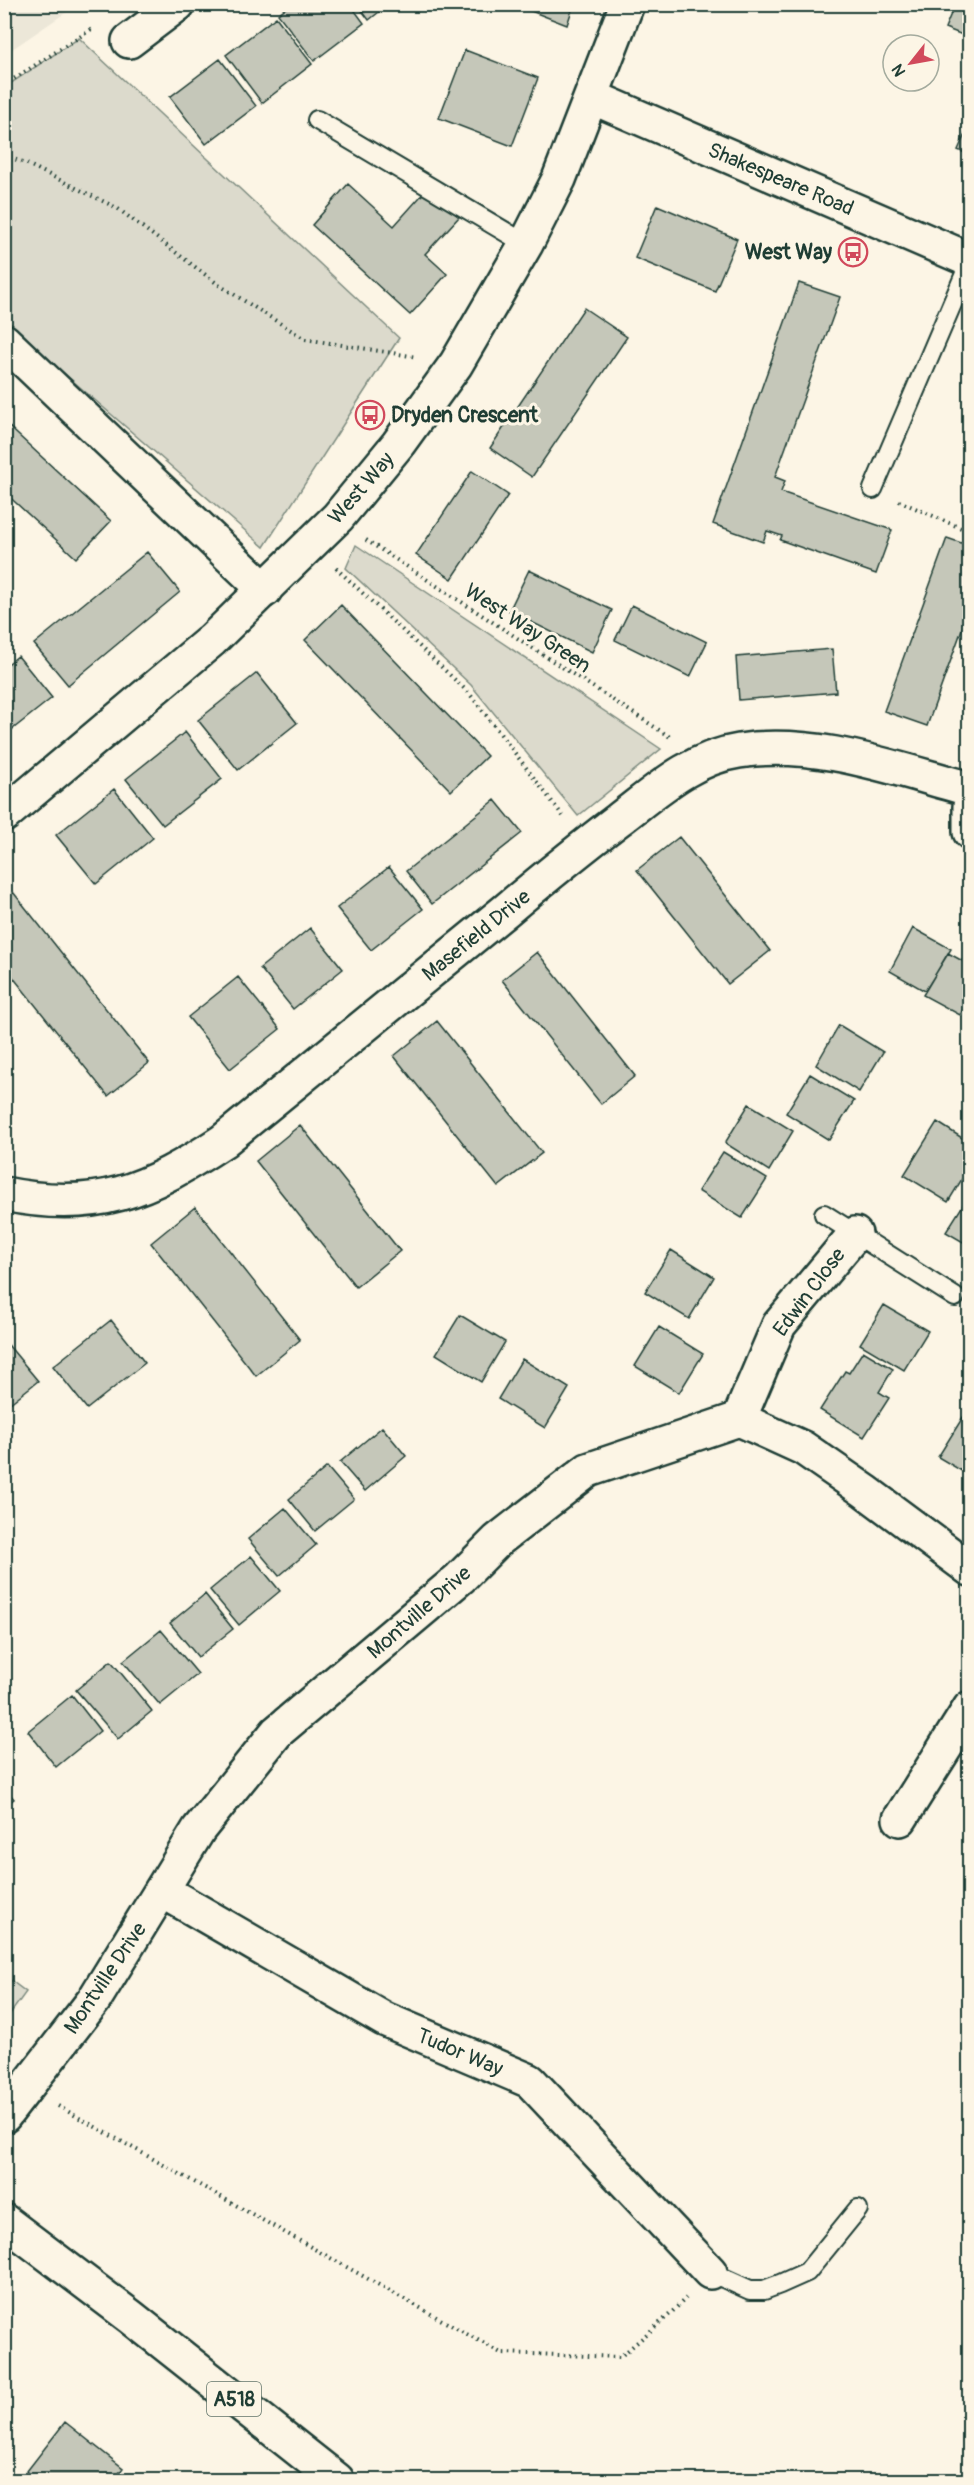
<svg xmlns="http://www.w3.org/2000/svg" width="974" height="2485" viewBox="0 0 974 2485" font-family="Pangolin,sans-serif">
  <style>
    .built { fill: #ece7d8 }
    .green { fill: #dcdacc; stroke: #7e8c80; stroke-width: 1.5 }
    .building { fill: #c5c7b9; stroke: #1f3d34; stroke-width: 1.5 }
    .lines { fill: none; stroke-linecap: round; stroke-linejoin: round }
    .service-casing { stroke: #1f3d34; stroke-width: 22 }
    .minor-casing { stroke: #1f3d34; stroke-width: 38 }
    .tertiary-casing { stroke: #1f3d34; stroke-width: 38 }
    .trunk-casing { stroke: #1f3d34; stroke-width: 38 }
    .path { stroke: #1f3d34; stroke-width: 4; stroke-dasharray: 1.5 4.5; stroke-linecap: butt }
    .service { stroke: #fcf5e5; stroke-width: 18 }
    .minor { stroke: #fcf5e5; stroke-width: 33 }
    .tertiary { stroke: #fcf5e5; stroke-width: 33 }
    .trunk { stroke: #fcf5e5; stroke-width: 33 }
    .labels { text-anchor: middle; stroke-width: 6; stroke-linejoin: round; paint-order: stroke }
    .shield { fill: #fcf5e5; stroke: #617469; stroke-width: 1.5 }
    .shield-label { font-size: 20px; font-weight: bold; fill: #1f3d34 }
    .street-label { font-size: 21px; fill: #1f3d34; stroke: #fcf5e5 }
    .poi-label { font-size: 21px; font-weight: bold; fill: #1f3d34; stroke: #fcf5e5; text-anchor: end }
  </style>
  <rect width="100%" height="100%" fill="#fcf5e5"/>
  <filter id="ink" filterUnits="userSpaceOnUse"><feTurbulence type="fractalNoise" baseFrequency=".0167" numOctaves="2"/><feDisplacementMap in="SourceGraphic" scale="12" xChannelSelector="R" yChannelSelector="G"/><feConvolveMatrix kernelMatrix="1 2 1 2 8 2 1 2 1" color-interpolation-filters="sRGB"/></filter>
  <g filter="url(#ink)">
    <path class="built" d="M5 4H77V5L5 54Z"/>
    <path class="green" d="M79 38 399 338 264 547 5 322V87Z
      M356 545 661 749 578 816 471 685 346 568Z
      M5 1976 26 1992 5 2021Z"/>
    <path class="building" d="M291 4H350L364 23 314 61 278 14Z
      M357 4H389L369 20Z
      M513 4H574L567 25Z
      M955 4H970V38L945 28Z
      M276 17 312 64 262 103 226 55Z
      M465 50 538 78 512 146 439 118Z
      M220 59 256 106 206 144 170 97Z
      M970 123V155L958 150Z
      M348 184 394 226 428 188 459 217 425 254 447 274 410 315 312 225Z
      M657 205 737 239 715 291 635 258Z
      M799 283 840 297 775 477 785 481 781 492 892 530 876 574 780 540 782 536 767 531 763 542 713 524Z
      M584 308 627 337 532 477 490 448Z
      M4 422 111 521 76 558 4 492Z
      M472 471 508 495 452 579 416 555Z
      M947 538 970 546V607L927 726 884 711Z
      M147 552 180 592 68 685 34 644Z
      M529 570 612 610 592 652 509 611Z
      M341 605 487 756 451 791 305 640Z
      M632 605 707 642 690 677 615 640Z
      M832 649 836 692 739 700 736 657Z
      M18 656 52 698 4 736V667Z
      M257 673 297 723 238 770 198 720Z
      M185 732 222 779 163 825 126 779Z
      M114 789 153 838 96 884 56 835Z
      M495 800 522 833 432 904 406 871Z
      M679 837 770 951 728 984 637 870Z
      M389 867 423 909 371 950 337 908Z
      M13 892 149 1063 108 1096 4 966V899Z
      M310 928 343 969 293 1009 260 968Z
      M913 928 951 949 925 991 890 971Z
      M537 952 635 1076 601 1104 502 980Z
      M948 953 970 965V998L960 1015 923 995Z
      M238 977 280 1029 230 1069 188 1017Z
      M437 1021 542 1153 498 1187 394 1056Z
      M839 1025 883 1052 859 1092 816 1065Z
      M810 1074 854 1101 829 1140 786 1113Z
      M749 1104 793 1131 769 1171 725 1143Z
      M937 1122 970 1143V1166L948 1202 904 1175Z
      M300 1125 400 1251 356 1287 256 1161Z
      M723 1152 767 1179 742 1218 698 1191Z
      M970 1194V1246L946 1232Z
      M195 1207 300 1340 256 1376 151 1243Z
      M671 1250 714 1277 689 1319 645 1292Z
      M884 1305 928 1331 904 1370 860 1344Z
      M460 1315 505 1342 481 1382 436 1354Z
      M111 1320 145 1363 87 1409 53 1366Z
      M659 1327 703 1354 679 1393 635 1366Z
      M4 1340 38 1381 4 1408Z
      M863 1351 893 1369 879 1392 889 1398 864 1437 820 1410 845 1371 849 1373Z
      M522 1359 569 1388 545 1428 498 1399Z
      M963 1417 970 1421V1476L938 1457Z
      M382 1427 406 1456 365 1491 340 1462Z
      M327 1467 354 1499 315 1531 289 1499Z
      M285 1508 316 1545 279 1576 248 1539Z
      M251 1556 280 1591 239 1625 210 1590Z
      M205 1594 233 1629 198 1657 170 1623Z
      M161 1630 198 1674 160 1705 123 1661Z
      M111 1661 152 1711 118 1739 76 1690Z
      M72 1695 100 1731 56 1767 28 1731Z
      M4 1787 14 1799 4 1807Z
      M65 2422 123 2468 114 2480H20Z"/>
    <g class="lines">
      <g class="service-casing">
        <path id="service" d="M317 120 526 244
          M873 489 970 262
          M824 1214 955 1297
          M710 2272 750 2290H764L780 2284 807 2272 858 2209"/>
      </g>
      <g class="minor-casing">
        <path id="minor" d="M129 41 178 4
          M592 97 970 260
          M4 341 265 590
          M970 806V832
          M4 1194C97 1213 147 1191 223 1141 317 1064 411 987 505 911 542 880 580 849 618 820 655 792 691 758 739 751 817 739 895 769 970 789
          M739 1419 779 1325 855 1234
          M900 1819 970 1708
          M163 1891 384 2019 530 2081 710 2272
          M4 2116 94 2000 199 1829 277 1732 460 1578 498 1540 588 1470 739 1419 803 1448 865 1491 970 1569"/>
      </g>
      <g class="tertiary-casing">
        <path id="tertiary" d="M4 815 212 640 338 517 398 444 456 364 526 244 559 179 627 4"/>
      </g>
      <g class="trunk-casing">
        <path id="trunk" d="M4 2221 131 2317 337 2480"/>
      </g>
      <path class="path" d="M4 85 95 27
        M4 156 23 162 117 208 219 285 305 339 417 357
        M899 501 970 532
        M366 540 670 737
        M336 568 469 693 563 816
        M58 2106 501 2353 620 2357 669 2315 686 2298"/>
      <use href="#service" class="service"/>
      <use href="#minor" class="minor"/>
      <use href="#tertiary" class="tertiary"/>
      <use href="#trunk" class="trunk"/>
    </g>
  </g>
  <defs>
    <g id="bus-ring" transform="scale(1.5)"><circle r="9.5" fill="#fcf5e5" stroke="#d1495b" stroke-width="1.5"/><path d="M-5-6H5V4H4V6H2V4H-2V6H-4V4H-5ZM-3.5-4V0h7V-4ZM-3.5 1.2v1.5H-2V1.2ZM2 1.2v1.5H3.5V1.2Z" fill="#d1495b"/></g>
  </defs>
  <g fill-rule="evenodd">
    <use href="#bus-ring" x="853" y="252"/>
    <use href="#bus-ring" x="370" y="415"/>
  </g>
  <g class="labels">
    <rect class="shield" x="207" y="2382" width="54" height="34" rx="4.5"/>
    <g class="shield-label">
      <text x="234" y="2406">A518</text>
    </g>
    <g class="street-label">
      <text transform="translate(781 179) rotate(23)" y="7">Shakespeare Road</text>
      <text transform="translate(361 488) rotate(-49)" y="7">West Way</text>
      <text transform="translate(528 628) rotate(33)" y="7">West Way Green</text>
      <text transform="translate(476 935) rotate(-39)" y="7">Masefield Drive</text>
      <text transform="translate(809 1292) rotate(-53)" y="7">Edwin Close</text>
      <text transform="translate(419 1612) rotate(-41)" y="7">Montville Drive</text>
      <text transform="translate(105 1978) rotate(-56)" y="7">Montville Drive</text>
      <text transform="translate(460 2052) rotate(23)" y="7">Tudor Way</text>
    </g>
    <g class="poi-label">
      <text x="832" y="259">West Way</text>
      <text x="391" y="422" text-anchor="start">Dryden Crescent</text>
    </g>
  </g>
  <rect width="974" height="2485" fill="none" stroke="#fcf5e5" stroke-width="24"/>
  <rect x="12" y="12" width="950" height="2461" fill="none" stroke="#1f3d34" stroke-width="2" filter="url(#ink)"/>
  <g transform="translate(911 63) rotate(239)"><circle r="28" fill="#fcf5e5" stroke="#a4ab9e" stroke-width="1.5"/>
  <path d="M0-4.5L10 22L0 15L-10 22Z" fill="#d1495b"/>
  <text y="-9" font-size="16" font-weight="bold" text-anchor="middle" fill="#1f3d34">N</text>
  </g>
</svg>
